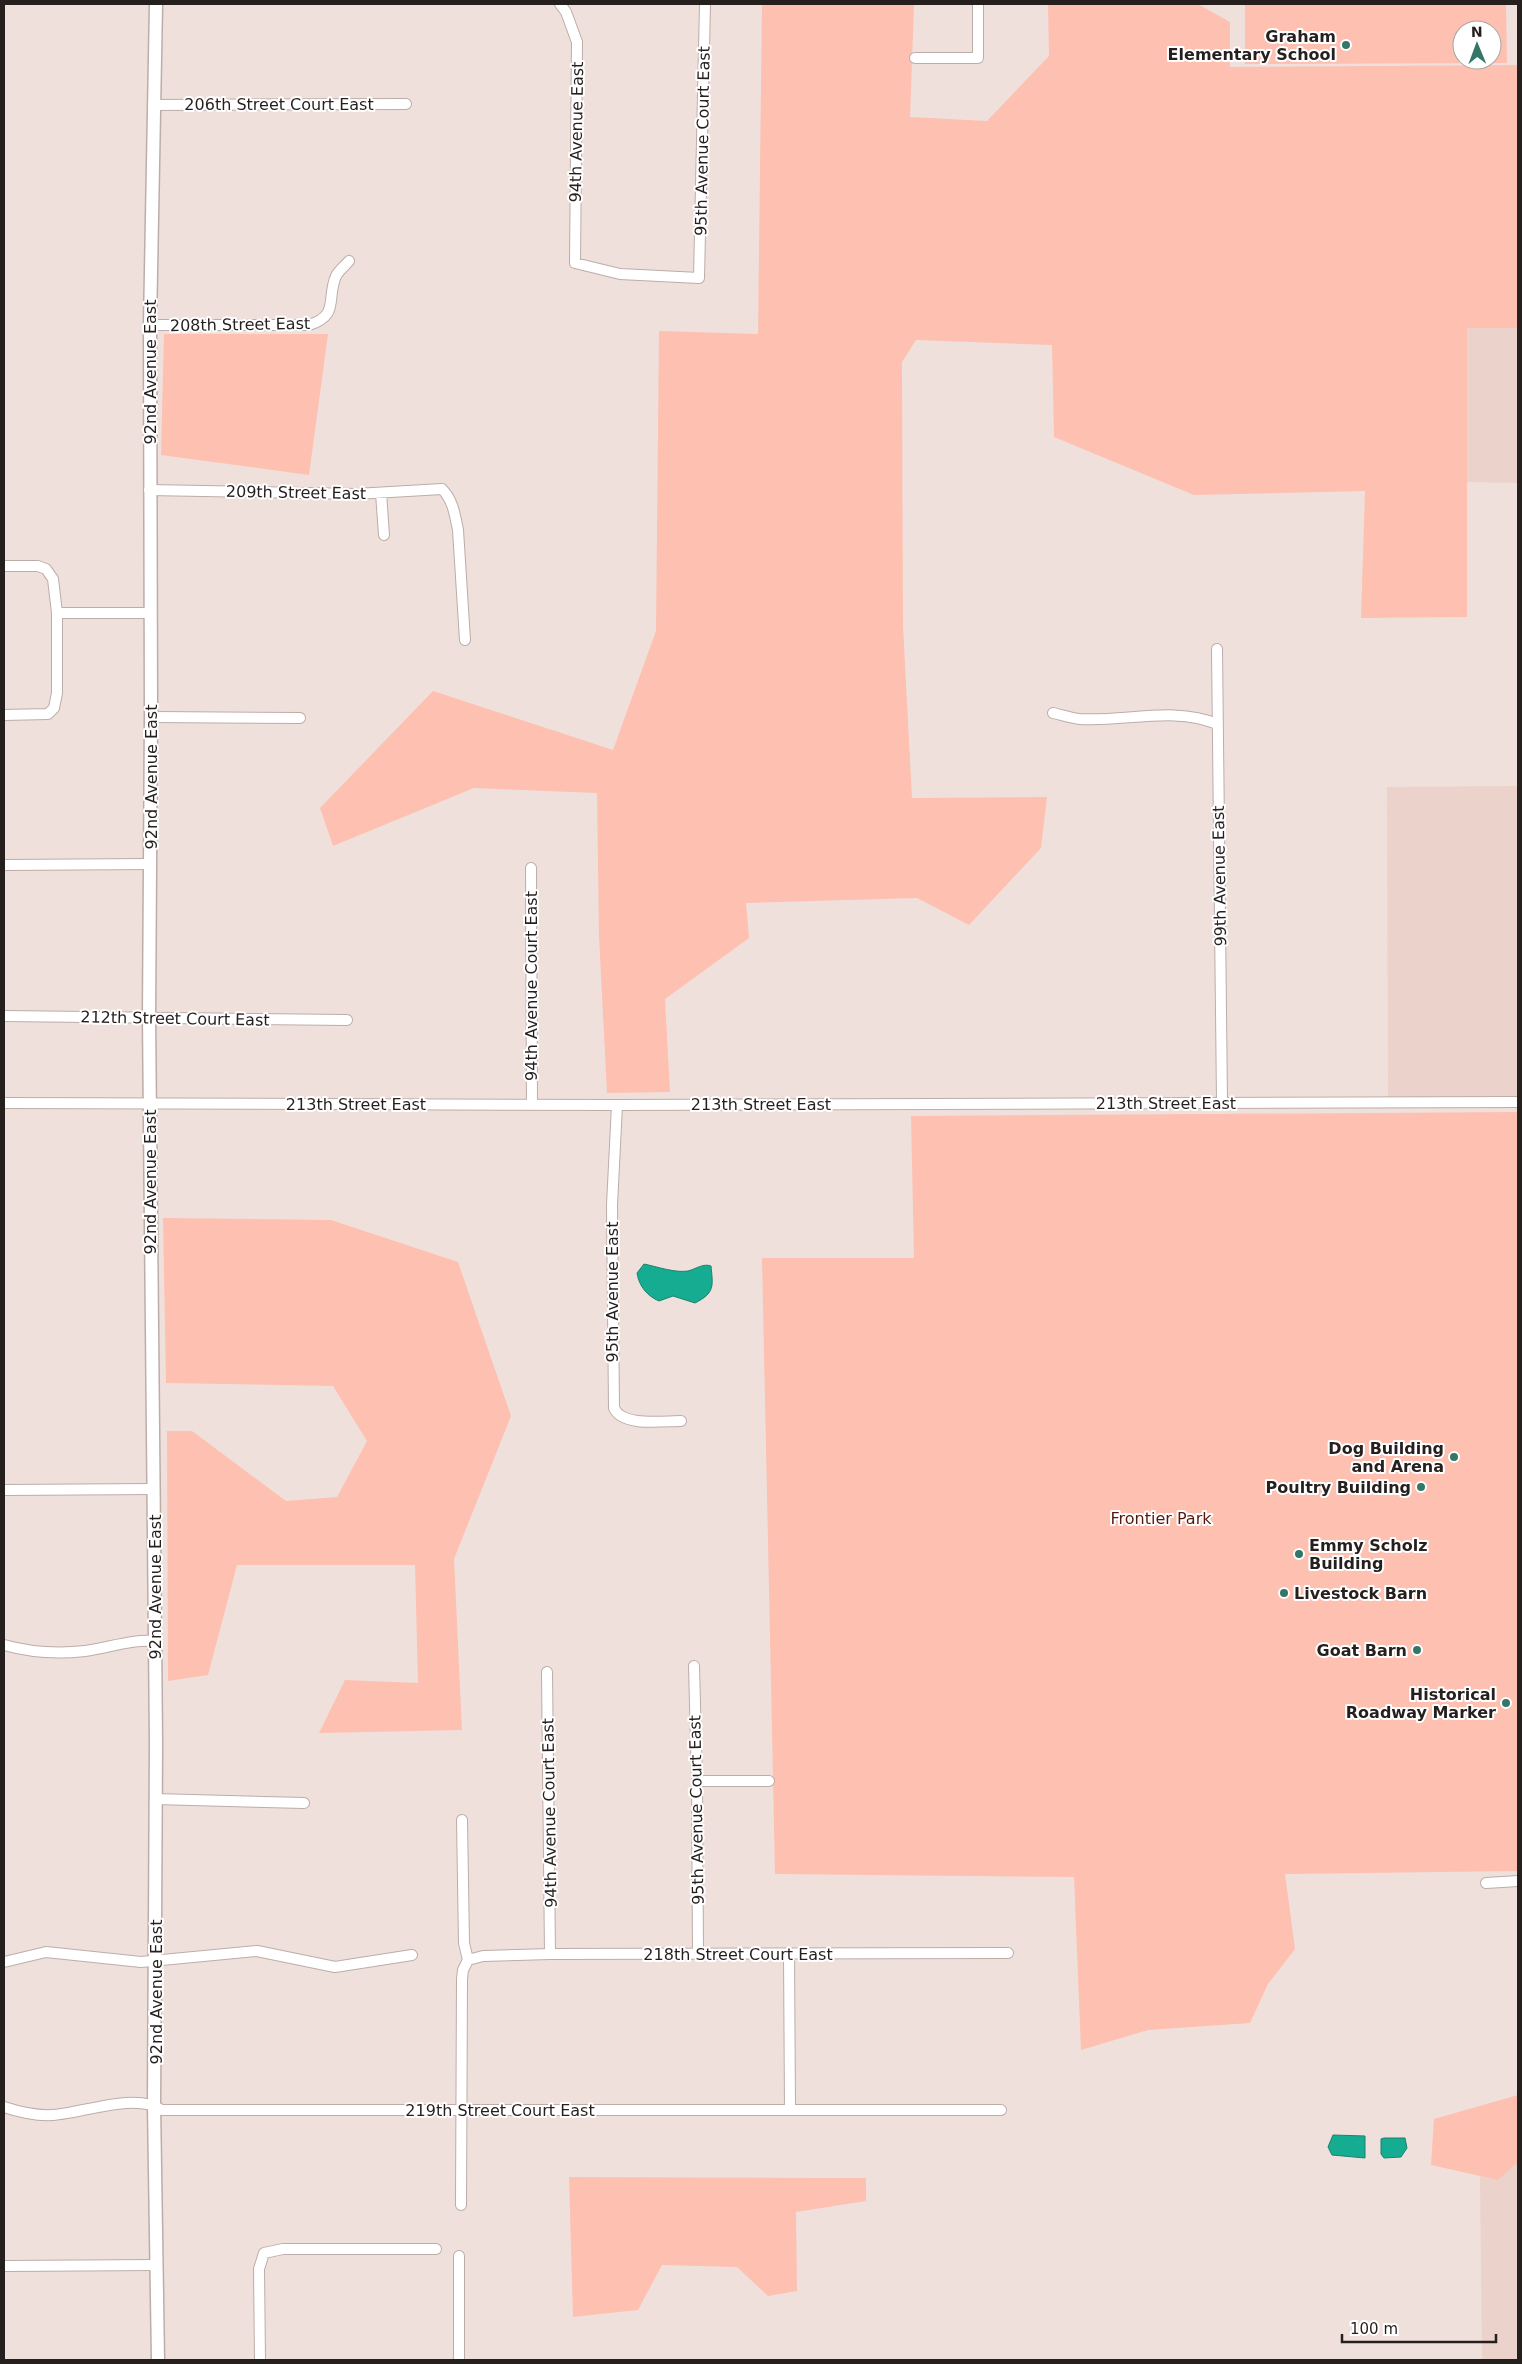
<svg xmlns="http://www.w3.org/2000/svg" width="1522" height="2364" viewBox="0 0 1522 2364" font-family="'DejaVu Sans',sans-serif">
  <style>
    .built { fill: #ebd2cb }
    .green { fill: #fdc0b1; fill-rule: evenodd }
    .water { fill: #16ac92; stroke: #1a826f }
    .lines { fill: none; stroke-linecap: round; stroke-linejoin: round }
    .minor-casing { stroke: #bdada9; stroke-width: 12 }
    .tertiary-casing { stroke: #bdada9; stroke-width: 15 }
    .minor { stroke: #fff; stroke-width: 10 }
    .tertiary { stroke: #fff; stroke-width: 12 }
    .poi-dot { fill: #347768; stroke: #fff; stroke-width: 2 }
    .labels { text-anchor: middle; stroke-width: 4; stroke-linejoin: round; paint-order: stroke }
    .poi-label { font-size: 16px; font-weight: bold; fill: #251f1d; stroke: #fff; text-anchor: end }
    .street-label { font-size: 16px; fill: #251f1d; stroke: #fff }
    .park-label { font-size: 16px; fill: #551a0d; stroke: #fff }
  </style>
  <rect width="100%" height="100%" fill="#f0e0dc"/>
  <path class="built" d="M1467 328H1518V483L1467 482Z
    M1518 786V1097H1388L1387 787Z
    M1518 2162V2360H1482L1480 2176 1498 2180Z"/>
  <path class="green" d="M762 4H914L910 117 987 121 1049 56 1048 4H1198L1230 22V67L1518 65V328H1467V617L1361 618 1365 491 1194 495 1054 437 1052 345 916 340 902 362 903 626 912 798 1047 797 1041 848 969 925 917 898 746 903 749 938 665 999 670 1092 607 1093 599 936 597 793 474 788 333 846 320 808 433 691 613 750 656 631 659 331 758 334Z
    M1245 4H1506L1507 63 1245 64ZM1462 30H1492V60H1462Z
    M164 334H328L309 475 161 455Z
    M1518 1112V1871L1285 1874 1295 1949 1268 1984 1250 2023 1148 2030 1081 2050 1074 1877 775 1874 762 1258H914L911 1116Z
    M163 1218 331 1220 458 1262 511 1416 454 1559 462 1730 319 1733 345 1680 418 1683 415 1565H237L208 1675 168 1681 167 1431H192L286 1501 337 1497 367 1441 333 1386 166 1383Z
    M1518 2095V2162L1498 2180 1431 2165 1434 2119Z
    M569 2177 866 2178V2201L796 2212 797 2291 768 2296 737 2267 662 2265 638 2310 573 2317Z"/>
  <path class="water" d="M644 1264C658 1267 675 1273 688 1271 696 1269 703 1263 711 1266 713 1286 715 1293 695 1303L673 1296 659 1301C647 1296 639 1286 637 1273Z
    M1333 2135 1365 2136V2158L1332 2155 1328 2147Z
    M1384 2138H1405L1407 2148 1401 2157 1384 2158 1381 2154V2139Z"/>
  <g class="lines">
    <g class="minor-casing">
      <path id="minor" d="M560 4 566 12 577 42 575 263 620 274 699 278 705 4
        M915 58H978V4
        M153 105 406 104
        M150 325H309C340 315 326 299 336 276 339 270 345 266 349 261
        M149 490 356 494 442 489C453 500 455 515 458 530L465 640
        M381 493 384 535
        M4 566H38L46 569 53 579 57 613V693L54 708 48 714 4 715
        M57 613H151
        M1217 649 1222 1102
        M1053 713C1062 715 1071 718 1080 719 1124 722 1175 706 1217 724
        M151 717 300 718
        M4 865 150 864
        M531 868 532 1105
        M4 1016 347 1020
        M4 1103 617 1105 1518 1102
        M617 1105 612 1205 614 1408C622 1427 663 1421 681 1421
        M4 1490 154 1489
        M4 1645C29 1652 59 1654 85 1651 109 1648 131 1639 155 1641
        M694 1666 697 1781 698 1954
        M547 1672 550 1954
        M697 1781H769
        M155 1799 304 1803
        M1486 1883 1518 1881
        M789 1954 790 2108
        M468 1960 483 1956 550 1954 1008 1953
        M4 1962 46 1952 141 1962 257 1951 335 1967 412 1955
        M4 2107C19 2112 36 2116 53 2115 83 2113 136 2092 162 2110H1001
        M461 2205 462 1979 463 1970 468 1960 464 1943 462 1820
        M4 2266 157 2265
        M260 2360 259 2269 264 2253 283 2249H436
        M459 2360V2256"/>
    </g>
    <g class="tertiary-casing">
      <path id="tertiary" d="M156 4 150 325 151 717 149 1017 156 1743 154 2105 158 2360"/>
    </g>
    <use href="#minor" class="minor"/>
    <use href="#tertiary" class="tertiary"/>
  </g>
  <g class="poi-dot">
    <circle cx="1346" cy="45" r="5"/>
    <circle cx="1454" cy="1457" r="5"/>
    <circle cx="1421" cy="1487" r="5"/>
    <circle cx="1299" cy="1554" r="5"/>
    <circle cx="1284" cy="1593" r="5"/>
    <circle cx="1417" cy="1650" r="5"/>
    <circle cx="1506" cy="1703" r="5"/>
  </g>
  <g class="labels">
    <g class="poi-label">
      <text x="1336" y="42">Graham<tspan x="1336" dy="18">Elementary School</tspan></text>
      <text x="1444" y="1454">Dog Building<tspan x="1444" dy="18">and Arena</tspan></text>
      <text x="1411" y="1493">Poultry Building</text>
      <text x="1309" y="1551" text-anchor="start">Emmy Scholz<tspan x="1309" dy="18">Building</tspan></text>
      <text x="1294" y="1599" text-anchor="start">Livestock Barn</text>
      <text x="1407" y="1656">Goat Barn</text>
      <text x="1496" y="1700">Historical<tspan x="1496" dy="18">Roadway Marker</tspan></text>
    </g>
    <g class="street-label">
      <text x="279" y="110">206th Street Court East</text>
      <text transform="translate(576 132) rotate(-89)" y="6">94th Avenue East</text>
      <text transform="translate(702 141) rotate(-89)" y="6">95th Avenue Court East</text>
      <text transform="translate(240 324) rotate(-1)" y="6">208th Street East</text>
      <text transform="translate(150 372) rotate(-90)" y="6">92nd Avenue East</text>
      <text transform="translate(296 492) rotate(1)" y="6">209th Street East</text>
      <text transform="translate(151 777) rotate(-90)" y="6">92nd Avenue East</text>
      <text transform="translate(1219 876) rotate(-91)" y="6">99th Avenue East</text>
      <text transform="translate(531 986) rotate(-90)" y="6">94th Avenue Court East</text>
      <text transform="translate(175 1018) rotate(1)" y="6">212th Street Court East</text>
      <text x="1166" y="1109">213th Street East</text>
      <text x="356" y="1110">213th Street East</text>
      <text x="761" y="1110">213th Street East</text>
      <text transform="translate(150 1182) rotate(-90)" y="6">92nd Avenue East</text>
      <text transform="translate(612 1292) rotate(-90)" y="6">95th Avenue East</text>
      <text transform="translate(155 1587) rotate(-90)" y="6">92nd Avenue East</text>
      <text transform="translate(696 1810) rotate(-91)" y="6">95th Avenue Court East</text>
      <text transform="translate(549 1813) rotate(-91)" y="6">94th Avenue Court East</text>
      <text x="738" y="1960">218th Street Court East</text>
      <text transform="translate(156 1992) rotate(-90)" y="6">92nd Avenue East</text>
      <text x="500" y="2116">219th Street Court East</text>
    </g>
    <g class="park-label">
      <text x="1161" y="1524">Frontier Park</text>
    </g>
  </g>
  <rect width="1522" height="2364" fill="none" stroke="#251f1d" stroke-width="10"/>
  <g transform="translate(1477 45) rotate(359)"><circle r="24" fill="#ffffff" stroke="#a8a5a5"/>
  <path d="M0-4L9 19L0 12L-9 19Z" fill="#347768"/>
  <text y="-8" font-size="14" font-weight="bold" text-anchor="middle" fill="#251f1d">N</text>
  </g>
  <path d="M1342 2334v8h154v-8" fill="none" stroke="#251f1d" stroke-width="2.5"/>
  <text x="1350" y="2334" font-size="15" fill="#251f1d" stroke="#ffffff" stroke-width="4" paint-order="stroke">100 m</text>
</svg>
